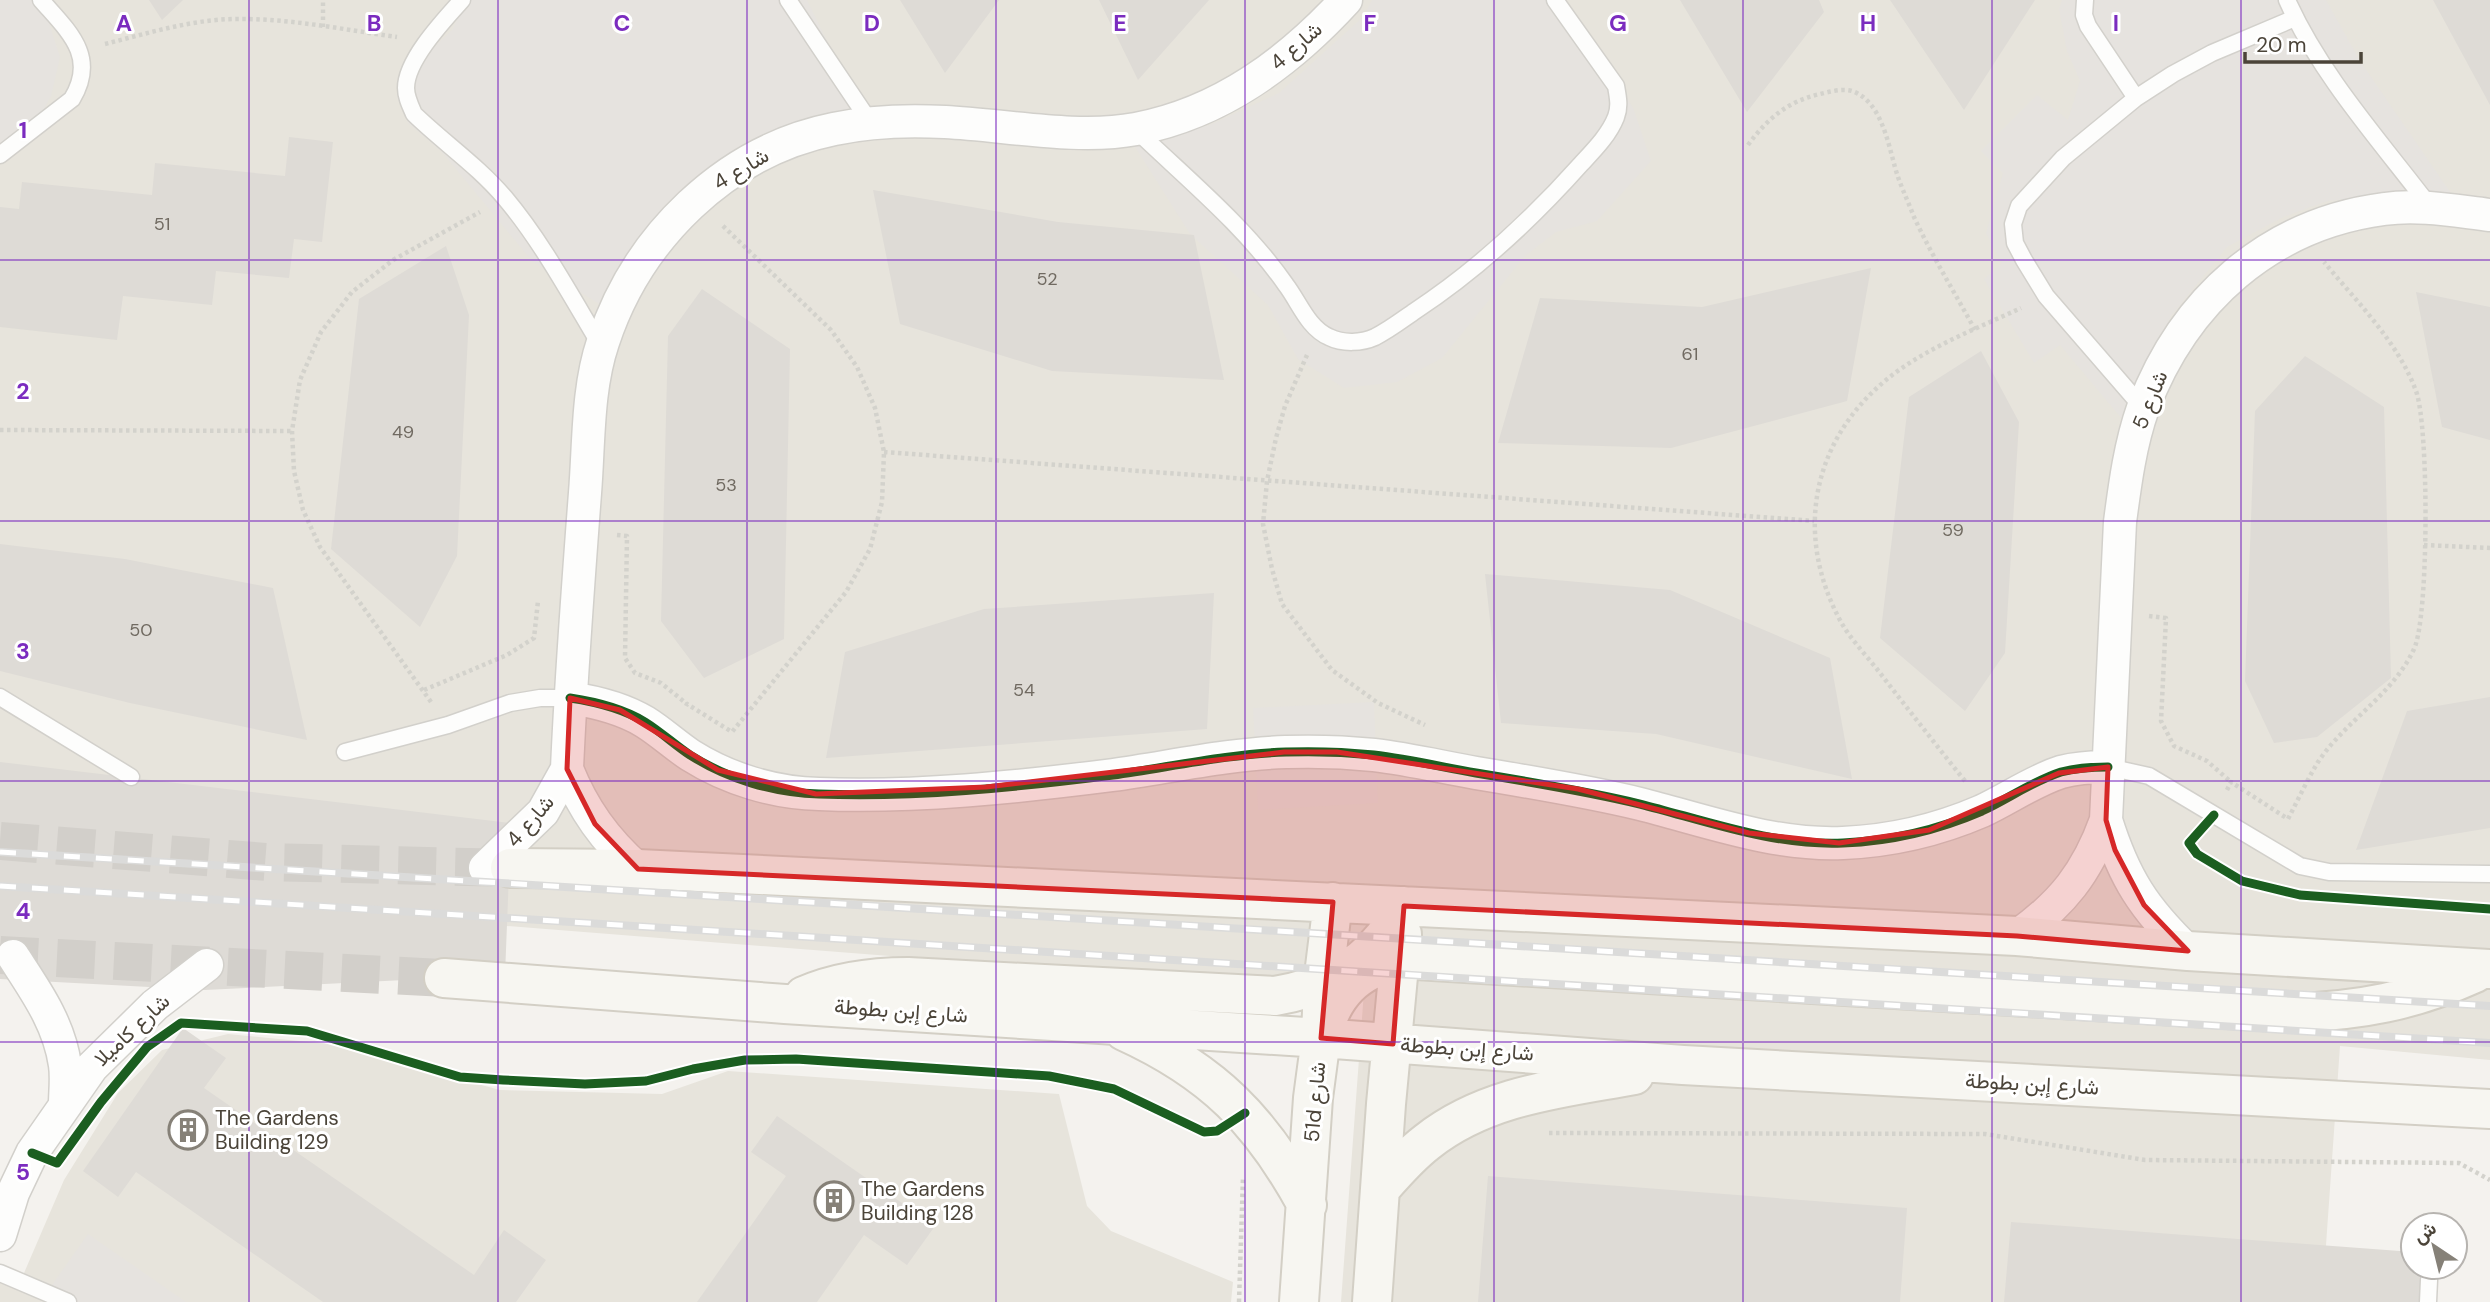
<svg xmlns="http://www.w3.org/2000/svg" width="2490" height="1302" viewBox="0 0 2490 1302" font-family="'DM Sans',Vazirmatn,sans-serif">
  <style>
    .residential { fill: #e7e4dc }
    .parking { fill: #e6e3df }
    .building { fill: #dedbd6 }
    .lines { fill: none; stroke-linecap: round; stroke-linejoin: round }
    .secondary-tunnel { stroke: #d2cfca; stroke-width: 38; stroke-dasharray: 38 19; stroke-linecap: butt }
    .lane-casing { stroke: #d2d0cb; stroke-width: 19 }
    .street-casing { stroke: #d2d0cb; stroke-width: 35 }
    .secondary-casing { stroke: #d3cfc5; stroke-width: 42 }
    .path { stroke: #d3d2cc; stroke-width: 4.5; stroke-dasharray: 3.5 3.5; stroke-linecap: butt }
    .lane { stroke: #fdfdfc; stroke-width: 16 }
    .street { stroke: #fdfdfc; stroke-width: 32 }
    .secondary { stroke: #f7f6f1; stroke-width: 38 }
    .rail-casing { stroke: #dbdbda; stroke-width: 8 }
    .rail { stroke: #fff; stroke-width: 5; stroke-dasharray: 16; stroke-linecap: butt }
    .cycleway-casing { stroke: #fff; stroke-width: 13 }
    .cycleway { stroke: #1b5e20; stroke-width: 9 }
    .marked { fill: #d62828; fill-opacity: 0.2; stroke: #d62828; stroke-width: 5; stroke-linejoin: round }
    .grid { fill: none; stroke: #7b2cbf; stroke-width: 2; stroke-opacity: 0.55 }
    .labels { text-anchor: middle; stroke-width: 6; stroke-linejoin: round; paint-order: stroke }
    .number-label { font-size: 18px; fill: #706a61 }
    .street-label { font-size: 21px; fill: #4b4439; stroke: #fff }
    .poi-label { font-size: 21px; fill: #4b4439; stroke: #fff; text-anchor: start }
    .grid-label { font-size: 23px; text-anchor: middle; font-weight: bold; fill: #7b2cbf; stroke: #fff; stroke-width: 6; stroke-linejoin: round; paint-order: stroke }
  </style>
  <rect width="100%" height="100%" fill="#f4f2ee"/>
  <path class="residential" d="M0 0H2490V1060L2340 1046 2322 1302H1341L1364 991 1171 978 494 925 0 893Z
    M228 1034 329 1044 500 1090 662 1094 728 1071 1059 1094 1087 1206 1111 1231 1233 1282 1231 1302H0V1282L18 1287 64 1180 118 1093 162 1050Z"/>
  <path class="parking" d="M0 0H38L45 10 60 57 51 96 34 128 0 159Z
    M467 0H807L866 121 721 163 613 313 532 261 441 151 408 123 397 98 406 74 452 30Z
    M1372 0H1562L1602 54 1634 110 1651 161 1597 221 1556 232 1525 256 1442 358 1397 382 1344 388 1298 359 1268 305 1190 234 1132 142 1210 125 1279 93 1363 17Z
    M2062 0H2326L2360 61 2457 202 2407 193 2327 201 2283 217 2227 247 2171 316 2140 381 2127 425 2060 345 2034 363 1984 279 2002 263 1986 233 2003 173 1981 151 2037 95 2068 120 2080 81 2067 51 2059 9Z
    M1374 702 1378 803 1258 810 1253 708Z
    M88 1234 186 1302H40Z"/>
  <path class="building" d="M149 0H183L162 20Z
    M900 0H999L945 73Z
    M1099 0H1209L1138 80Z
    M1680 0H1819L1824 12 1747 112Z
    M1890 0H2035L1964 110Z
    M2433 0H2490V105Z
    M289 137 333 142 322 242 294 239 289 278 216 271 212 305 123 296 117 340 0 327V207L19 209 22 182 152 195 155 163 285 176Z
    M873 190 1058 222 1194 235 1224 380 1052 371 900 324Z
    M446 246 469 315 457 556 420 627 331 549 359 299Z
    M1871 268 1847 401 1671 448 1498 443 1540 298 1702 307Z
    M702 289 790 349 784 639 704 678 661 621 668 336Z
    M2416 292 2490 307V440L2442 427Z
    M1981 351 2019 422 2005 653 1965 711 1880 638 1909 397Z
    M2305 356 2384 407 2391 678 2317 737 2274 743 2245 681 2255 411Z
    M0 544 125 559 273 588 307 740 130 703 0 671Z
    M1485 574 1670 590 1830 658 1852 779 1656 734 1501 723Z
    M1214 593 1207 729 826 758 845 652 984 609Z
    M2490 697V828L2356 850 2407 711Z
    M0 762 511 823 505 975 205 990 0 979Z
    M183 1028 226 1058 204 1088 474 1275 504 1230 546 1260 516 1302H323L136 1172 118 1197 83 1171Z
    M777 1116 935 1226 907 1265 864 1235 817 1302H697L786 1176 751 1152Z
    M1488 1176 1907 1208 1900 1302H1478Z
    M2011 1222 2413 1252V1267H2429L2426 1302H2004Z"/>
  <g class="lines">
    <path class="secondary-tunnel" d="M0 841 267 862 510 868
      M0 955 444 978"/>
    <g class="lane-casing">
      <path id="lane" d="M462 0C444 20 406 60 406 88 406 97 410 105 414 114 444 143 478 166 505 198 542 242 571 296 601 346
        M788 0 870 122
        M2085 0 2084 15 2088 26 2136 98
        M2287 0C2321 76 2381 142 2431 208
        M1135 129C1187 179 1245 226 1286 285 1299 302 1308 328 1329 337 1343 344 1362 343 1375 337 1389 330 1402 320 1415 311 1477 270 1532 219 1581 164 1594 150 1609 135 1616 117 1620 107 1618 97 1616 86L1555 0
        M0 155 72 99C98 56 68 31 41 0
        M2143 408 2046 296 2024 260 2015 243 2013 224 2019 206 2063 158 2136 98 2173 74 2212 53 2295 18
        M0 697 131 777
        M345 752 448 725 510 703 540 698H570
        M2108 767 2149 776 2300 866 2329 872 2490 874
        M0 1273 68 1302
        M2428 1302 2429 1280"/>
    </g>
    <g class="street-casing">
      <path id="street" d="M570 698C597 702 622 708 645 722 661 732 675 745 690 755 728 779 774 793 819 794 912 798 1019 787 1113 775 1170 767 1228 754 1286 752 1316 751 1345 752 1374 755 1408 759 1442 767 1476 773 1531 782 1586 791 1640 804 1707 821 1774 846 1843 843 1891 841 1938 830 1982 811 2008 799 2033 781 2061 772 2076 768 2092 767 2108 767
        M567 769C583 809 605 840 638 869
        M2106 820C2124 878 2144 909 2188 951
        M485 868 543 812 567 769C571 677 578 585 585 493 589 444 587 389 603 342 637 238 725 151 834 129 871 121 908 120 945 122 1005 125 1078 140 1136 129 1221 113 1289 62 1346 0
        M2017 936C2062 904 2087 873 2106 820L2120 522C2125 484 2130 445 2143 408 2184 300 2269 224 2384 209 2419 204 2455 211 2490 215
        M13 956C35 990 59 1023 65 1065 67 1078 65 1092 65 1104
        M0 1235 13 1193 32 1153 92 1067 155 1005 207 965"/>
    </g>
    <g class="secondary-casing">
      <path id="secondary" d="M510 868 638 869 2017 936 2188 951 2490 969
        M444 978 785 1004 1321 1038 1683 1065 2490 1109
        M804 996C838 981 872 977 908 977L1275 996C1317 989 1356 972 1383 938 1391 929 1397 916 1404 906
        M1124 1031C1212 1071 1261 1120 1307 1205
        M1321 1038C1333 993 1355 971 1400 959L2292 1013C2359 1011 2413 1001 2475 973
        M1382 1187C1396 1171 1410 1155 1427 1142 1486 1095 1563 1088 1634 1075
        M1299 1302 1313 1098 1321 1038 1323 983 1333 902
        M1372 1302 1386 1104 1402 934"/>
    </g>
    <path class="path" d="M323 27V0
      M105 44C149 33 196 18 242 19 293 19 346 30 397 37
      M1748 145C1767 119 1788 101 1820 94 1829 92 1842 88 1852 91 1884 102 1889 151 1898 177 1903 191 1909 204 1914 217 1932 256 1955 293 1975 330
      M1307 355 1285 406 1276 438 1267 481 1263 524 1272 569 1282 604 1332 670 1378 703 1425 725
      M0 430 292 431
      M884 452 1814 521
      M617 535 627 536 625 658 635 673 661 683 687 704
      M2424 545 2490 548
      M2149 616 2166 618 2161 721 2174 746 2207 761 2231 782
      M424 690 507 655 534 638 538 601
      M431 702 320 547 303 510 294 471 292 431 300 380 321 332 352 292 393 260 480 212
      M686 706 687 704 732 732 846 592 870 549 882 502 884 452 875 408 857 367 831 330 722 225
      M1965 781C1936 745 1908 709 1880 673 1867 656 1851 640 1841 622 1794 536 1811 442 1886 380 1925 348 1976 329 2021 308
      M2227 790 2231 782 2288 819C2298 800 2307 780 2318 762 2345 721 2393 695 2414 649 2429 617 2429 426 2416 391 2398 342 2357 302 2324 262
      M1549 1133 1985 1134 2145 1160 2459 1163 2490 1180
      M1239 1302 1243 1177"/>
    <use href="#lane" class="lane"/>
    <use href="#street" class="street"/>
    <use href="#secondary" class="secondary"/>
    <g class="rail-casing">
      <path id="rail" d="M0 852 2490 1006
        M0 886 2490 1043"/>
    </g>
    <use href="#rail" class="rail"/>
    <g class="cycleway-casing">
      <path id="cycleway" d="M570 698C597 702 622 708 645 722 661 732 675 745 690 755 728 779 774 793 819 794 912 798 1019 787 1113 775 1170 767 1228 754 1286 752 1316 751 1345 752 1374 755 1408 759 1442 767 1476 773 1531 782 1586 791 1640 804 1707 821 1774 846 1843 843 1891 841 1938 830 1982 811 2008 799 2033 781 2061 772 2076 768 2092 767 2108 767
        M2214 815 2189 843 2197 854 2242 881 2300 895 2490 909
        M32 1153 57 1163 101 1102 147 1047 181 1023 307 1031 460 1077 503 1080 585 1084 646 1081 693 1069 745 1060 796 1059 1049 1076 1114 1089 1204 1132 1217 1131 1245 1113"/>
    </g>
    <use href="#cycleway" class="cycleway"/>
  </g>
  <path class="marked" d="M570 698 620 710 718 770 816 794 986 787 1284 752H1337L1578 789 1749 833 1839 843 1929 830 2059 773 2108 767 2106 820 2115 850 2144 905 2188 951 2017 936 1404 906 1393 1044 1321 1038 1333 902 638 869 595 824 567 769Z"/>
  <path class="grid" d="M249 0V1302M498 0V1302M747 0V1302M996 0V1302M1245 0V1302M1494 0V1302M1743 0V1302M1992 0V1302M2241 0V1302M0 260H2490M0 521H2490M0 781H2490M0 1042H2490"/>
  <defs>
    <g id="building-ring" transform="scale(2.0125)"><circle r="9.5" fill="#fff" stroke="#868178" stroke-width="1.5"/><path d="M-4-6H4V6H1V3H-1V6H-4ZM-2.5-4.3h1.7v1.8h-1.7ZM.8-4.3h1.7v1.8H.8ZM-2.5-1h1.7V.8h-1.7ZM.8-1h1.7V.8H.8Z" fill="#868178"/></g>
  </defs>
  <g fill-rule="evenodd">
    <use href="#building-ring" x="188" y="1130"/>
    <use href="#building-ring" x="834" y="1201"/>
  </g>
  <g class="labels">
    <g class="number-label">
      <text x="162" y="230">51</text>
      <text x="1047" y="285">52</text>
      <text x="1690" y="360">61</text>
      <text x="403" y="438">49</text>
      <text x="726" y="491">53</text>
      <text x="1953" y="536">59</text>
      <text x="141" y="636">50</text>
      <text x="1024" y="696">54</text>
    </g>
    <g class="street-label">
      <text transform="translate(1296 46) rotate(-41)" y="7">شارع 4</text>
      <text transform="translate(741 169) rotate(-31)" y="7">شارع 4</text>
      <text transform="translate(2150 400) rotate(-68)" y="7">شارع 5</text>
      <text transform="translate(530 821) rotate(-49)" y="7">شارع 4</text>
      <text transform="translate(901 1011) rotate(4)" y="7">شارع إبن بطوطة</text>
      <text transform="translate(132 1030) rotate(-43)" y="7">شارع كاميلا</text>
      <text transform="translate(1467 1049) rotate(4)" y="7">شارع إبن بطوطة</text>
      <text transform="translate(2032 1084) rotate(3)" y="7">شارع إبن بطوطة</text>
      <text transform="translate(1315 1102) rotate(-85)" y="7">51d شارع</text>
    </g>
    <g class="poi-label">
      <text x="215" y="1125">The Gardens<tspan x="215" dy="24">Building 129</tspan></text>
      <text x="861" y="1196">The Gardens<tspan x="861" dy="24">Building 128</tspan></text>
    </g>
  </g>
  <g class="grid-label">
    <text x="124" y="31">A</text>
    <text x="374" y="31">B</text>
    <text x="622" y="31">C</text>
    <text x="872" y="31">D</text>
    <text x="1120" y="31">E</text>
    <text x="1370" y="31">F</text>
    <text x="1618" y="31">G</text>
    <text x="1868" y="31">H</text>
    <text x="2116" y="31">I</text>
    <text x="23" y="138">1</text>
    <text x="23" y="399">2</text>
    <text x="23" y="659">3</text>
    <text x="23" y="919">4</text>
    <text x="23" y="1180">5</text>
  </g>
  <g transform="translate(2434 1246) rotate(325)"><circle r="33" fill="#ffffff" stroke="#b7b4b0" stroke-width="2"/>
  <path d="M0-5L12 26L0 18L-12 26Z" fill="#868178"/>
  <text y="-10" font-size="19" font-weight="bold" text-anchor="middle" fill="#4b4439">ش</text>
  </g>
  <path d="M2245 52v10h116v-10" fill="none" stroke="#4b4439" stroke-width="3.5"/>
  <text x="2256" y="52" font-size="21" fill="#4b4439" stroke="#ffffff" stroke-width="5" paint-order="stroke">20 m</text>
</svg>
